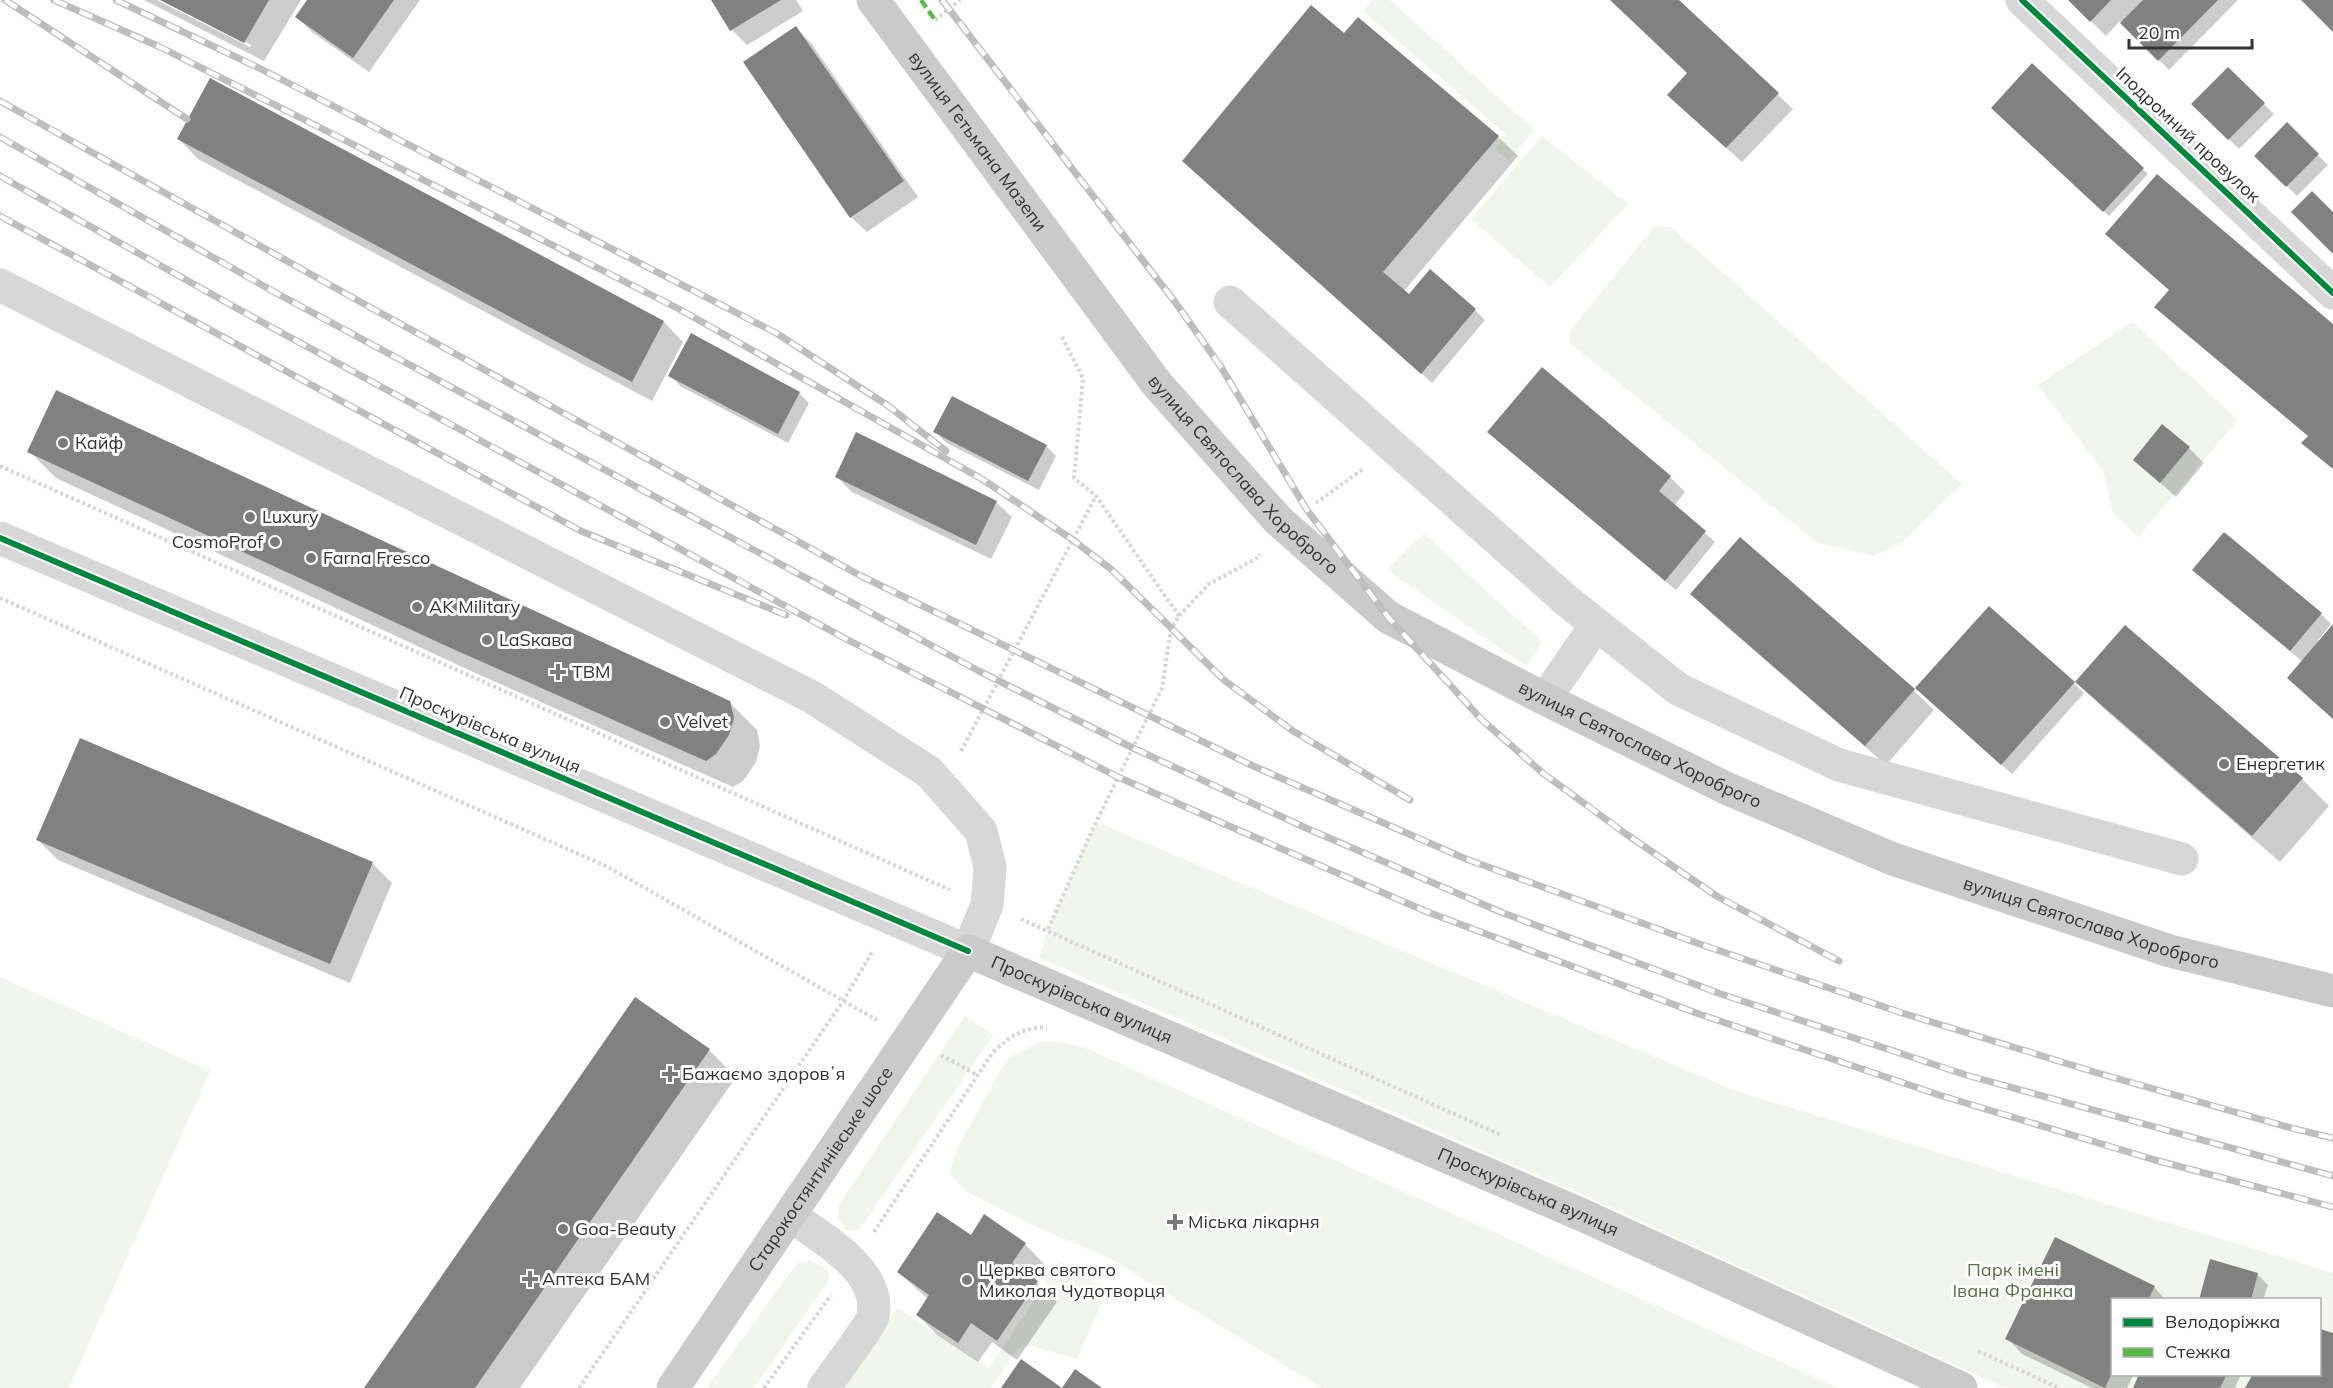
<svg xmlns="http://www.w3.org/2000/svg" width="2333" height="1388" viewBox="0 0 2333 1388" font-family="Mulish,sans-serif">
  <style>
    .green { fill: #f1f5ed; fill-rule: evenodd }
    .shadow { fill: #0003 }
    .building { fill: #818181 }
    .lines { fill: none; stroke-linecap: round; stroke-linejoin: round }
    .path { stroke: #d6d6d6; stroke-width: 4; stroke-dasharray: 3 3; stroke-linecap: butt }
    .minor { stroke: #d7d7d7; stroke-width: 33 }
    .major { stroke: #cacaca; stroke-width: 33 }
    .rail-casing { stroke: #bebebe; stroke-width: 7 }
    .rail { stroke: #fff; stroke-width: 4.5; stroke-dasharray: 14; stroke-linecap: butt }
    .quiet { stroke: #58b947; stroke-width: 4.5; stroke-dasharray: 9 4.5; stroke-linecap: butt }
    .cycleway-casing { stroke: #fff; stroke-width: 10 }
    .cycleway { stroke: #00873e; stroke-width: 6 }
    .poi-dot { fill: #7a7a7a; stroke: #fff; stroke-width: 2 }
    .labels { text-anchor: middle; stroke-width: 6; stroke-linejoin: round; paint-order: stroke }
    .street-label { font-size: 18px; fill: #333; stroke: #fff }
    .poi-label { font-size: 18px; fill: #333; stroke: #fff; text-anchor: start }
    .park-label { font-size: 18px; fill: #56703f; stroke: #fff }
  </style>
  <rect width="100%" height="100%" fill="#fff"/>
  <path class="green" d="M1373 0H1390L1534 130 1509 161 1495 149 1506 134 1363 11Z
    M1542 136 1628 204 1550 287 1471 219Z
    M1655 226 1671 227 1962 484 1900 544 1874 556 1818 543 1570 343V331Z
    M2132 322 2238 420 2138 537 2113 513 2103 471 2038 385Z
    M1424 534 1542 642 1526 666 1387 570Z
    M1096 822 1736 1091 2333 1273V1388H2005L1588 1197 1039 958 1048 929ZM2112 1300H2320V1374H2112Z
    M0 977 210 1071 69 1388H0Z
    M965 1016 993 1035 859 1230H846L838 1216V1206Z
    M1039 1042H1061L1083 1047 1839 1388H1322L1111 1259 1032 1225 966 1191 949 1174 958 1147 1007 1059Z
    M810 1261 821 1265 829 1272 828 1281 754 1388H707L783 1282 798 1263Z
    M1060 1261 1107 1290 1077 1359 1029 1345 1017 1349 991 1388H841L897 1308 989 1368Z"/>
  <path class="shadow" d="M144 0H157L250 47 251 45 164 0H301L264 61Z
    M309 0H420L369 72 312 32 297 17Z
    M713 0H796L803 11 747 45 732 30Z
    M1611 0H1677L1793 109 1742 162 1685 110 1689 73Z
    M2070 0H2238L2169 70 2120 21 2106 36Z
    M796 28 811 43 918 197 867 232 851 217Z
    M2032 65 2148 174 2109 216 1993 108Z
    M2228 69 2274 114 2239 149 2193 104Z
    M210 80 664 322 683 342 652 401 198 159 179 139Z
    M2287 125 2328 165 2297 196 2256 156Z
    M1498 137 1518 156 1404 291 1409 296 1475 310 1485 320 1432 383 1184 161Z
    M670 375 799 393 809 403 788 443 680 386Z
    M935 431 1046 446 1056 456 1039 490 945 442Z
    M1505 447 1670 477 1685 492 1674 506 1715 542 1676 590Z
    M2189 448 2204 463 2176 497 2135 460Z
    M29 451 730 703 757 730 760 746 756 762 743 781 733 787 473 672 56 478Z
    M837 477 996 502 1012 517 991 559 852 492Z
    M1740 539 1914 691 1934 710 1886 765 1712 614 1692 594Z
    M2194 570 2321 614 2331 624 2318 640 2320 642 2333 627V719L2289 678 2303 662Z
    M2077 682 2302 779 2329 806 2280 862 2104 709Z
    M2074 683 2084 693 2012 774 1927 698Z
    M38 840 372 863 392 883 350 983 58 860Z
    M636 999 709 1050 736 1077 520 1388H366Z
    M2055 1239 2154 1287 2166 1300H2112V1374H2134L2127 1388H2092L2022 1354 2007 1338Z
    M1025 1244 1044 1264 1034 1280 1057 1302 1017 1360 992 1342 978 1362 937 1335 918 1315 928 1299 898 1272Z
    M2257 1274 2268 1285 2263 1300H2200Z
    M2320 1330 2333 1335V1388H2247L2320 1374Z
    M2141 1374H2241L2235 1388H2135Z"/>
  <path class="building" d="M160 0H269L244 43Z
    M307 0H394L353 58 295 17Z
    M711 0H781L730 31Z
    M1610 0H1679L1779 93 1726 148 1667 95 1687 73Z
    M2068 0H2111L2090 22Z
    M2143 0H2218L2158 61 2120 23Z
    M2301 0H2333V32Z
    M1311 5 1344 33 1358 17 1499 136 1383 272 1409 294 1430 269 1476 309 1421 374 1182 161Z
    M796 26 904 181 850 218 743 62Z
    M2032 63 2144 168 2103 212 1991 108Z
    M2228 67 2265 103 2228 140 2191 104Z
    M210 78 664 321 632 382 177 139Z
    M2287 122 2319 154 2286 187 2254 156Z
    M2157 174 2333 324V469L2301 443 2308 436 2154 307 2169 290 2105 234Z
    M2312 191 2333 212V254L2291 212Z
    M691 333 800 392 778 434 668 376Z
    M1542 367 1671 476 1659 491 1706 531 1665 581 1487 432Z
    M56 390 730 701 734 718 729 735 716 754 706 761 444 645 27 452Z
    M952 396 1047 445 1028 481 933 432Z
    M2162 424 2190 447 2160 483 2133 460Z
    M856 432 997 501 976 545 835 477Z
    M2224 532 2322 613 2290 651 2192 570Z
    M1740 537 1915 689 1865 746 1690 594Z
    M1989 606 2075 682 2001 765 1915 688Z
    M2333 624V719L2287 678Z
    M2125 625 2303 778 2252 836 2075 682Z
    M80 738 373 862 330 964 36 840Z
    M635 997 710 1049 475 1388H364Z
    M937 1212 971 1235 984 1214 1026 1243 1012 1263 1038 1281 997 1341 971 1323 958 1343 916 1315 929 1295 897 1272Z
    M2055 1237 2155 1286 2148 1300H2112V1373L2105 1388 2005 1339Z
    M2210 1259 2258 1273 2251 1300H2199Z
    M2320 1329 2333 1333V1388H2245L2253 1374H2320Z
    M1021 1359 1062 1388 1075 1369 1102 1388H1001Z
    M2139 1374H2227L2220 1388H2133Z"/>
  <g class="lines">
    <path class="path" d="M935 20 960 0
      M1062 337 1083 378 1074 478 1096 496 1179 616
      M0 466 950 890
      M1316 503 1363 469
      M0 598 608 867 877 1020
      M961 751 1096 496
      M1021 919 1501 1135
      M1048 929 1096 822 1162 688 1171 629 1179 616 1209 584 1259 557 1260 554
      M941 1055 977 1075
      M874 1232 993 1052C1011 1036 1021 1028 1047 1027
      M1978 1351 2059 1388
      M579 1388 843 1001 872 952
      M764 1388 831 1295"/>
    <path class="minor" d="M2022 0 2333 293
      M0 285 812 697 929 772 981 831 990 867 987 905 968 951 0 538
      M1230 302 1567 601 1678 689 1839 765 2182 859
      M1545 699 1596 625
      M790 1215C821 1238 882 1270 873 1316 871 1325 832 1376 824 1388"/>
    <g class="major">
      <path id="s1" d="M873 0 1157 384 1278 520 1388 617 1545 699 1728 789 1893 859 2170 951 2333 991"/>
      <path id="s2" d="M673 1388 968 951 1580 1214 1961 1388"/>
    </g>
    <g class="rail-casing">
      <path id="rail" d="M5 0 187 119
        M54 0 160 47 679 309 982 479 1073 540 1112 570 1224 680 1293 731 1410 800
        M116 0 259 68 776 333 887 405 946 451
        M942 0 1175 302 1221 367 1307 510 1388 617 1482 720 1544 774 1626 834 1718 897 1839 961
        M0 101 366 305 861 576 1251 765 1466 859 1694 942 1902 1013 2101 1074 2295 1129 2333 1138
        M0 137 278 294 979 671 1133 748 1306 828 1503 913 1721 994 1966 1075 2333 1176
        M0 176 249 315 848 640 1118 777 1213 819 1425 911 1699 1014 1939 1095 2155 1160 2333 1207
        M0 216 581 531 786 615"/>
    </g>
    <use href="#rail" class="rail"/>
    <path class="quiet" d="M921 0 935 20"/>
    <g class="cycleway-casing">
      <path id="cycleway" d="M2022 0 2333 293
        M0 538 968 951"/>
    </g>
    <use href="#cycleway" class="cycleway"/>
  </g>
  <g class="poi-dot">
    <circle cx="63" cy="443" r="6"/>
    <circle cx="250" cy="517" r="6"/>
    <circle cx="275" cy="542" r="6"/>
    <circle cx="311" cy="558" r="6"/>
    <circle cx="417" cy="607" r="6"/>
    <circle cx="487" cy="640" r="6"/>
    <path d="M555 663h6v6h6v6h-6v6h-6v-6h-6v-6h6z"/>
    <circle cx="665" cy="722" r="6"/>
    <circle cx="2224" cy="764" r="6"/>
    <path d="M667 1065h6v6h6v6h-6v6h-6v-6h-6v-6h6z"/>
    <path d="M1172 1213h6v6h6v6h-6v6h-6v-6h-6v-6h6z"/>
    <circle cx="563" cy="1229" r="6"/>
    <path d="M527 1270h6v6h6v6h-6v6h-6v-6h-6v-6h6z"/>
    <circle cx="967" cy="1280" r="6"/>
  </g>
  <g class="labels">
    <g class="street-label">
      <text transform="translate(2188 135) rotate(43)" y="6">Іподромний провулок</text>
      <text dy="6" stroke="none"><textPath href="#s1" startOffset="176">вулиця Гетьмана Мазепи</textPath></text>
      <text dy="6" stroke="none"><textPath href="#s1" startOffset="603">вулиця Святослава Хороброго</textPath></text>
      <text transform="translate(490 730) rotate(23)" y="6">Проскурівська вулиця</text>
      <text dy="6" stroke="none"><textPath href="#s1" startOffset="1089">вулиця Святослава Хороброго</textPath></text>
      <text dy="6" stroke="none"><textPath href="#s1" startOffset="1575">вулиця Святослава Хороброго</textPath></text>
      <text dy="6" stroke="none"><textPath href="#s2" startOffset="651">Проскурівська вулиця</textPath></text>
      <text dy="6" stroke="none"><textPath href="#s2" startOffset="264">Старокостянтинівське шосе</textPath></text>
      <text dy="6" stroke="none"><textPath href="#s2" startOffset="1137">Проскурівська вулиця</textPath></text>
    </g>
    <g class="poi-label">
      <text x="75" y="449">Кайф</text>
      <text x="262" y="523">Luxury</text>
      <text x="263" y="548" text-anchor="end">CosmoProf</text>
      <text x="323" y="564">Farna Fresco</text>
      <text x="429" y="613">AK Military</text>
      <text x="499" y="646">LaSкaва</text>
      <text x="572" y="678">ТВМ</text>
      <text x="677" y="728">Velvet</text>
      <text x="2236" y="770">Енергетик</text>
      <text x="682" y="1080">Бажаємо здоровʼя</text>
      <text x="1188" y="1228">Міська лікарня</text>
      <text x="575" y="1235">Goa-Beauty</text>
      <text x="979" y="1276">Церква святого<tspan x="979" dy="21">Миколая Чудотворця</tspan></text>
      <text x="542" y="1285">Аптека БАМ</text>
    </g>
    <g class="park-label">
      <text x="2013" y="1276">Парк імені<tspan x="2013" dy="21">Івана Франка</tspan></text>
    </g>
  </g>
  <rect x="2111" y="1298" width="210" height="78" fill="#ffffff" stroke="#adadad" stroke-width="1.5"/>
  <rect x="2123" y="1318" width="30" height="9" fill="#00873e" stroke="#adadad" stroke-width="1.5"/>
  <text x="2165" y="1328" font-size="18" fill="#333333">Велодоріжка</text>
  <rect x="2123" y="1348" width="30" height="9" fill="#58b947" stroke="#adadad" stroke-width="1.5"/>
  <text x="2165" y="1358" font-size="18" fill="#333333">Стежка</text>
  <path d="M2129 39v9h123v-9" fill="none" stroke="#333333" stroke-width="3"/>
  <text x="2138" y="39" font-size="18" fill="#333333" stroke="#ffffff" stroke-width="4.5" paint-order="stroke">20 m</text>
</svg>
